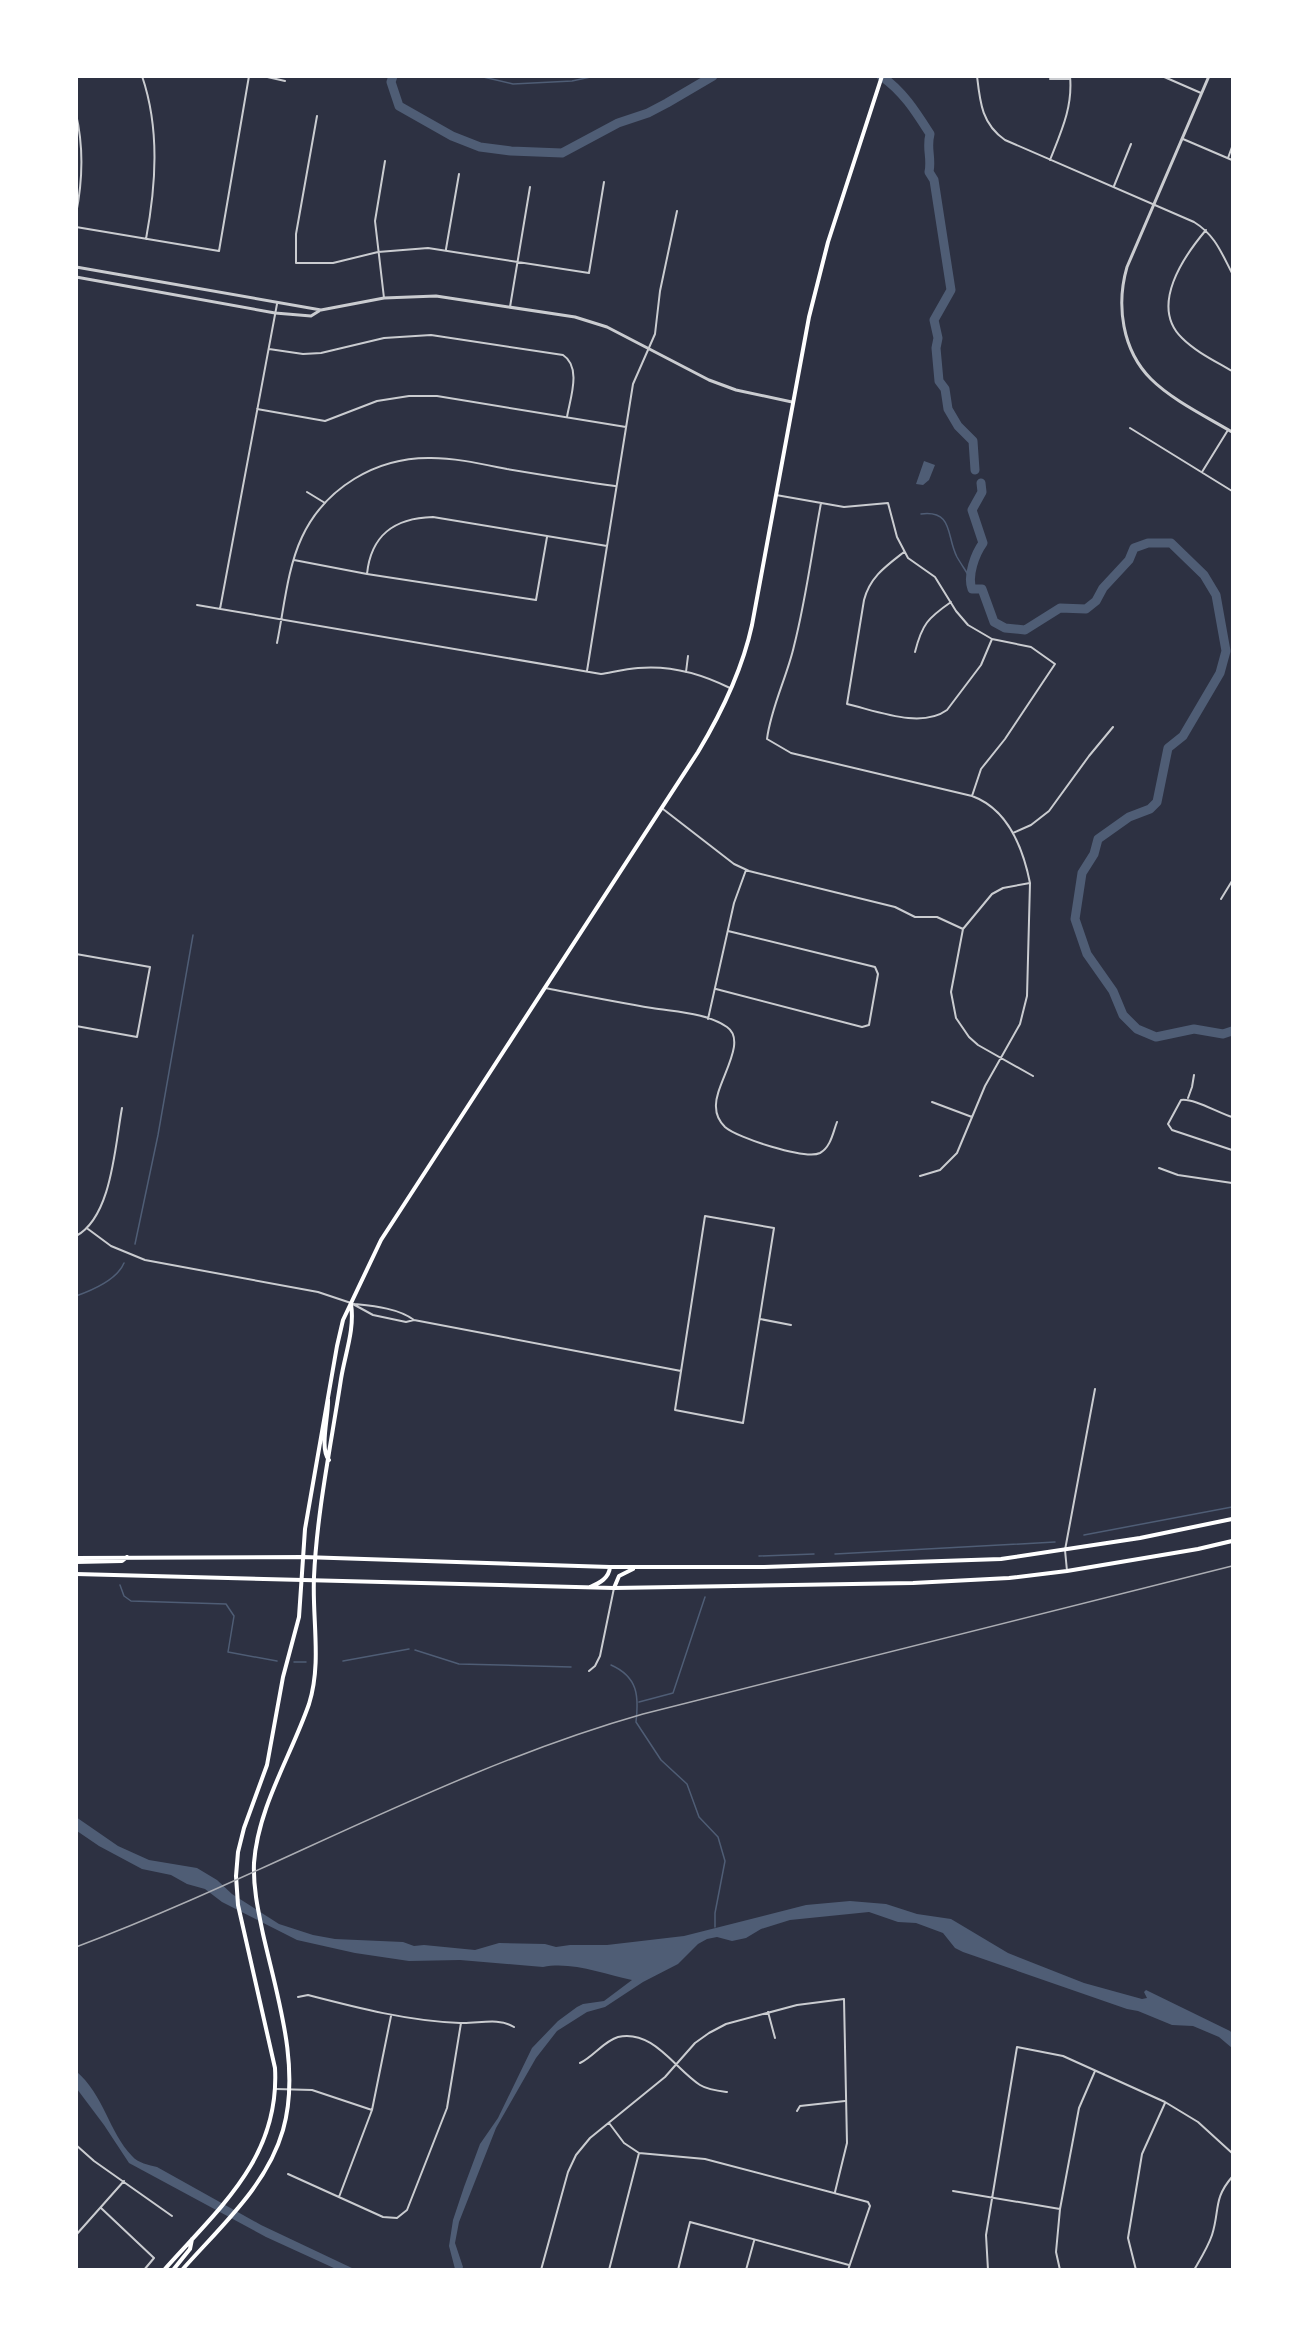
<svg xmlns="http://www.w3.org/2000/svg" width="1309" height="2346" viewBox="0 0 1309 2346" font-family="'Public Sans',sans-serif">
  <style>
    .water { fill: #4f5d75 }
    .lines { fill: none; stroke-linecap: round; stroke-linejoin: round }
    .stream { stroke: #4f5d75; stroke-width: 1.5 }
    .river { stroke: #4f5d75; stroke-width: 9 }
    .minor { stroke: #caccd0; stroke-width: 2 }
    .tertiary { stroke: #caccd0; stroke-width: 3 }
    .secondary { stroke: #fff; stroke-width: 4 }
    .trunk { stroke: #fff; stroke-width: 4 }
    .rail { stroke: #abadb3; stroke-width: 1.5 }
  </style>
  <rect width="100%" height="100%" fill="#2d3142"/>
  <path class="water" d="M924 461 935 465 929 480 923 485 916 484Z
    M76 1817 118 1846 149 1860 197 1868 217 1880 232 1894 279 1924 313 1935 335 1939 403 1942 414 1946 424 1945 475 1950 499 1943 545 1944 556 1947 570 1945H607L684 1936 806 1905 850 1901 886 1904 917 1914 951 1919 1008 1953 1084 1983 1142 1999 1147 1998 1144 1992 1146 1990 1230 2031 1232 2033V2048L1219 2037 1193 2026 1172 2025 1138 2011 1127 2009 963 1952 955 1948 943 1933 916 1923 898 1922 869 1912 790 1920 761 1929 746 1938 732 1941 717 1937 707 1939 698 1944 678 1964 643 1982 605 2007 587 2012 557 2031 536 2058 496 2128 459 2222 455 2243 463 2267 462 2269H455L449 2246 453 2220 464 2187 480 2144 498 2118 532 2048 558 2021 577 2007 583 2004 604 2001 632 1980C604 1974 571 1961 543 1967L460 1960 409 1961 355 1953 297 1940 222 1902 205 1889 187 1884 171 1875 142 1869 99 1846 77 1831Z
    M76 2071C104 2095 109 2132 132 2156 138 2163 149 2165 157 2167L261 2225 354 2269H336L266 2237 129 2163 104 2125 77 2089Z"/>
  <g class="lines">
    <path class="stream" d="M479 76 513 84 572 81 595 76
      M695 76 710 78
      M921 514C954 510 946 536 957 557 961 564 966 571 970 578
      M135 1244 158 1135 193 935
      M76 1296C93 1290 117 1280 124 1263
      M1084 1535 1232 1507
      M835 1554 1055 1542
      M759 1556 814 1554
      M120 1585 124 1596 131 1601 226 1604 234 1616 228 1652 277 1661
      M415 1650 459 1664 571 1667
      M343 1661 409 1649
      M294 1662H306
      M611 1665C638 1677 639 1696 636 1722L661 1760 687 1784 699 1817 718 1837 725 1861 715 1913V1927
      M639 1702 673 1693 705 1597"/>
    <path class="river" d="M393 76 391 82 399 106 452 136 480 147 511 151 562 153 618 123 648 113 667 103 713 76
      M881 76C903 91 916 112 930 134 926 149 932 157 929 172L934 180 951 290 934 320 938 338 936 348 939 381 945 389 948 409 958 426 973 441 975 470
      M981 483 982 492 972 510 983 543C975 554 967 576 972 589H982L994 622 1005 628 1025 630 1060 608 1086 609 1096 601 1103 588 1129 560 1134 548 1148 543H1171L1204 575 1216 595 1226 651 1220 673 1183 736 1168 748 1157 802 1150 809 1129 817 1098 839 1094 854 1082 873 1075 919 1087 954 1113 991 1123 1015 1137 1029 1156 1037 1194 1029 1223 1034 1232 1031"/>
    <path class="minor" d="M142 76C160 129 156 185 146 239
      M263 76 285 81
      M977 76C980 103 982 124 1005 140L1194 222C1215 235 1221 252 1232 273
      M1162 76 1201 93
      M1050 79H1070
      M76 114C84 148 83 179 76 214
      M317 116 296 234V263H333L378 252 428 248 589 273 604 182
      M1183 139 1232 160
      M1228 158 1232 147
      M1050 160C1061 132 1073 107 1070 76
      M1114 186 1131 144
      M76 227 219 251 249 76
      M1206 230C1184 256 1149 306 1182 338 1196 352 1215 361 1232 371
      M446 249 459 174
      M384 298 375 221 385 161
      M510 307 530 187
      M269 349 303 354 321 353 384 338 431 335 563 355C582 367 570 399 567 417
      M257 409 325 421 377 401 409 396H437L626 427
      M1130 428 1232 491
      M1202 472 1228 430
      M307 492 325 503
      M776 495 844 507 888 503 897 537 908 558 935 577 956 611 968 625 992 639 1031 647 1055 664 1005 739 981 769 972 796
      M821 503C812 551 806 599 794 646 787 677 771 707 767 739L791 753 972 796C1008 809 1023 848 1030 883L1027 996 1020 1024 985 1086 957 1153 940 1170 920 1176
      M904 552C886 566 870 577 864 600L847 704C877 711 921 729 947 710L981 665 992 639
      M294 560 367 574 536 600 547 537
      M367 574C371 535 394 518 433 517L607 546
      M197 605 601 674C613 672 626 669 638 668 670 665 702 674 730 688
      M220 609 277 304
      M277 643C284 609 287 569 302 537 325 488 376 457 431 458 456 458 482 464 507 469 543 475 579 481 615 486
      M915 652C922 624 928 618 951 602
      M587 671 633 384 655 334 660 291 677 211
      M686 672 688 656
      M663 809 734 864 749 871 895 907 915 917H937L963 929
      M1013 833 1031 825 1049 811 1089 756 1113 727
      M1030 883 1003 888 992 894 963 929 951 992 956 1018 969 1037 978 1045 1033 1076
      M1221 899 1232 881
      M76 954 150 967 137 1037 76 1026
      M545 988C581 995 616 1002 652 1008 676 1012 707 1013 727 1027 749 1042 714 1085 716 1107 716 1115 720 1122 725 1127 737 1138 806 1160 820 1153 831 1147 833 1132 837 1122
      M716 989 862 1027 869 1025 878 974 875 967 728 931
      M708 1019 734 903 746 870
      M1188 1098 1192 1087 1194 1075
      M932 1102 972 1117
      M1232 1117C1218 1113 1194 1098 1181 1100L1168 1124 1172 1130 1232 1150
      M1159 1168 1178 1175 1232 1183
      M705 1216 774 1228 743 1423 675 1410Z
      M88 1229 111 1246 145 1260 318 1292 351 1303 373 1315 406 1322 414 1320 681 1371
      M76 1236C112 1217 115 1145 122 1108
      M354 1304C373 1306 398 1308 414 1320
      M760 1319 791 1325
      M1067 1571 1065 1550 1095 1389
      M589 1671 595 1666 600 1656 614 1588
      M298 1997 308 1995C358 2008 408 2021 460 2023 478 2024 498 2017 514 2027
      M768 2012 775 2038
      M580 2063C594 2056 604 2041 618 2037 653 2029 675 2069 700 2085 708 2090 718 2091 727 2092
      M276 2089 312 2090 372 2110
      M797 2111 800 2106 845 2101
      M609 2123 624 2143 639 2153 705 2159 868 2202 870 2206 848 2270
      M76 2145 94 2161 172 2216
      M288 2174 383 2217 397 2218 407 2210 447 2108 461 2023
      M953 2191 1060 2209
      M339 2197 372 2110 391 2016
      M101 2208 154 2258 144 2270
      M76 2235 124 2181
      M541 2270 568 2172 576 2155 590 2138 665 2077 695 2043 709 2033 726 2024 797 2005 844 1999 847 2143 835 2192
      M609 2270 639 2153
      M678 2270 690 2222 849 2265
      M746 2270 754 2241
      M988 2270 986 2235 1017 2047 1063 2056 1165 2102 1198 2122 1232 2153
      M1060 2270 1056 2252 1060 2209 1079 2108 1095 2071
      M1136 2270 1128 2238 1142 2154 1165 2103
      M1194 2270C1201 2258 1208 2247 1212 2235 1220 2210 1213 2199 1232 2177"/>
    <path class="tertiary" d="M1209 76 1127 267C1116 305 1122 350 1151 379 1172 400 1207 417 1232 432
      M76 267 321 310 384 298 436 296 575 317 607 327 709 380 736 390 792 402
      M76 277 275 313 311 316 319 311"/>
    <path class="secondary" d="M328 1399C329 1415 319 1449 329 1460
      M164 2270C219 2208 280 2158 275 2068L238 1905 236 1876 238 1852 244 1828 267 1765 283 1677 299 1617 305 1529 337 1346 343 1320 381 1240 698 752C722 712 742 671 752 625L809 317 828 242 882 76
      M173 2270 190 2249 192 2239
      M182 2270C220 2227 267 2186 283 2130 301 2067 277 1996 263 1934 258 1910 253 1887 254 1863 258 1807 291 1756 309 1704 322 1663 312 1619 314 1577 317 1511 331 1445 341 1379 345 1354 355 1329 351 1304"/>
    <path class="trunk" d="M76 1558 303 1557 610 1567H764L1001 1559 1140 1538 1232 1519
      M76 1562 122 1561 127 1557
      M76 1574 614 1588 913 1583 1009 1578 1067 1571 1198 1549 1232 1541
      M590 1587C600 1583 609 1578 610 1567
      M614 1588 619 1576 633 1569"/>
    <path class="rail" d="M76 1947C268 1875 446 1770 643 1714L1232 1566"/>
  </g>
  <rect width="1309" height="2346" fill="none" stroke="#ffffff" stroke-width="156"/>
</svg>
